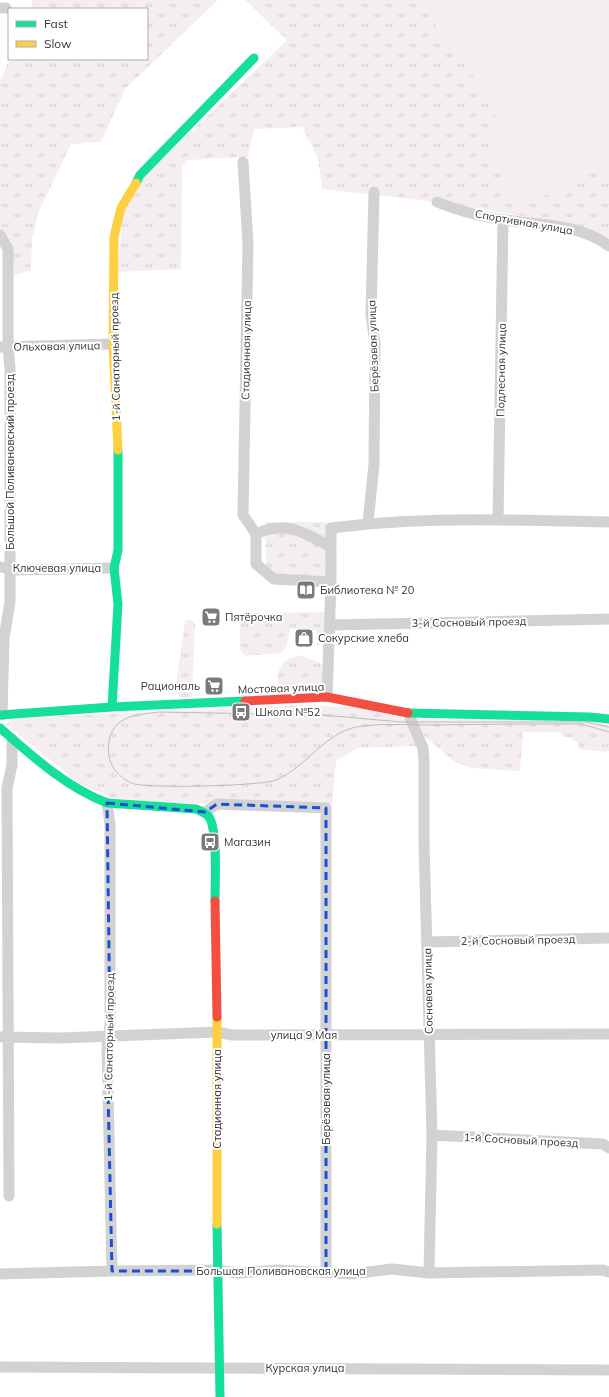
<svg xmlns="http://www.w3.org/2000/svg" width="609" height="1397" viewBox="0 0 609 1397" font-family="Mulish,sans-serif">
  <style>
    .grass { fill: url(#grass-tufts) }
    .green { fill: #f4eef1 }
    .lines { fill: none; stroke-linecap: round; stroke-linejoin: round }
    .street { stroke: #d2d2d2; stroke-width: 11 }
    .fast { stroke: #16e098; stroke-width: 9 }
    .slow { stroke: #ffcf43; stroke-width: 9 }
    .jam { stroke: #f24e42; stroke-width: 9 }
    .tram { stroke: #bcbcbc; stroke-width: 1 }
    .marked { fill: none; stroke: #1d4ed8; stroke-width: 3; stroke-dasharray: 8 5; stroke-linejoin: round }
    .labels { text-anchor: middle; stroke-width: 4; stroke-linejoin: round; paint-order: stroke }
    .street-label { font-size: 11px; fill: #333; stroke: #fff }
    .poi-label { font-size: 11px; fill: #333; stroke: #fff; text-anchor: start }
  </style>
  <defs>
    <pattern id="grass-tufts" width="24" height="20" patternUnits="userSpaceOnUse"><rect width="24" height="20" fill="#f4eef1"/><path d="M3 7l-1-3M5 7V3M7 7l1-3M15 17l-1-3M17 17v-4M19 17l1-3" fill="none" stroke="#d2cdcf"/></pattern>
  </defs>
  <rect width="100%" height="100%" fill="#fff"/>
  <path class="grass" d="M32 0H218L125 89 101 142 71 144 39 211 32 238 31 271 8 276 0 234V80L10 59H147V9H32Z
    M245 0H417L496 106 491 156 517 209 597 166 609 171V240C594 228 570 226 551 222 476 206 398 197 322 189L318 158 302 127 254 129 248 157 188 160 182 167 181 269 118 272 123 209 140 180 287 40Z
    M265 522H327L328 576H273L266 568Z
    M327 612V640L323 644 317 645V630L290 629 287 645 282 653 245 656 240 650V619L249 613Z
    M190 619 195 624 192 697H180L175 692 185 621Z
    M298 655 320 663 326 669 322 692 278 695C278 672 275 664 298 655Z
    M309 705 364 708 402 718 406 721 419 746 357 748 336 761 332 804 323 805 168 803 113 798 80 784 7 725 8 721 12 718Z
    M415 719 589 720 609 726V751L605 752 579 749 578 743 569 737H563L560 732H523L520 771 472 768 455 762 418 731Z"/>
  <path class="green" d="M417 0H609V171L597 166 517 210 491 156 496 106Z"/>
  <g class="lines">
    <path class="street" d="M0 8H6
      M243 162 248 244 243 515 256 534
      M437 202C459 211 482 217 505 220 540 225 580 224 609 246
      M0 235 8 249V347L10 368V602L4 638 2 715
      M0 347 113 344
      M498 520 503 220
      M368 523 374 464 375 343 371 315 374 192
      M256 534V564L274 579 331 582
      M256 534C285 520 306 533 331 547
      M0 567 17 570 114 568
      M330 625 609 619
      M327 697 331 582V528C423 516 517 520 609 522
      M408 713 423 748 424 760V843L432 1135 429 1273
      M107 803 110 824V1026L107 1045 112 1271
      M205 812 217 804 326 808V1271
      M427 942 609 938
      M0 1037 60 1038 217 1032 232 1035 609 1034
      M432 1135 603 1144 609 1148
      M9 1196 7 788 12 765V739
      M0 1274 112 1271 217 1270 238 1273 278 1270 352 1274 392 1269 429 1273 603 1270 609 1272
      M0 1367 609 1370"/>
    <path class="fast" d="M136 183 140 175 254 58
      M112 707 118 604 114 568 118 550V450
      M408 713 590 717 609 719
      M0 715 112 707 245 701
      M0 728C33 757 66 787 107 803L196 809C201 811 206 813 209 817 218 830 215 884 215 901
      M217 1224 220 1397"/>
    <path class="slow" d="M118 450 113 344 114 237 121 208 136 183
      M217 1017V1224"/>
    <path class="jam" d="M245 701 327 697 408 713
      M215 901 217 1017"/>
    <path class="tram" d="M609 727 586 722H401L323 715 159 712C137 715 114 715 109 741 108 749 108 758 112 765 116 773 123 779 131 783 145 789 262 786 276 780 305 768 324 734 356 727 379 723 411 725 434 725 484 724 533 724 582 724L609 732"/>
  </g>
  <path class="marked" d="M107 803 205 812 217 804 326 808V1271H112L107 1045 110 1026Z"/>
  <defs>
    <g id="library-square" transform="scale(1)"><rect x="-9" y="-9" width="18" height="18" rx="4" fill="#7a7a7a" stroke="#fff"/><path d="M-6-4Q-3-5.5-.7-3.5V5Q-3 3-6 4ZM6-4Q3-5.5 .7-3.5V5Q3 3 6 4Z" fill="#fff"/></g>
    <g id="supermarket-square" transform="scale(1)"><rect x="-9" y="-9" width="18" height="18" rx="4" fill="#7a7a7a" stroke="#fff"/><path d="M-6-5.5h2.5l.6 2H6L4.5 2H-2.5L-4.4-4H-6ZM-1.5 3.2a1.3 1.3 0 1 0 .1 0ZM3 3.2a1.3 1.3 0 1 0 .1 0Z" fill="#fff"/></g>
    <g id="shop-square" transform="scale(1)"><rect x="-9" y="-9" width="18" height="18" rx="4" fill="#7a7a7a" stroke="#fff"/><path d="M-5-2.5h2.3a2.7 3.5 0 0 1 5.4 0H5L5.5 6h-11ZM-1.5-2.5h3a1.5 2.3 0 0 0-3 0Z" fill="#fff"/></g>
    <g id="bus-square" transform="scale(1)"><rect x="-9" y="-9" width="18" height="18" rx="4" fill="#7a7a7a" stroke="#fff"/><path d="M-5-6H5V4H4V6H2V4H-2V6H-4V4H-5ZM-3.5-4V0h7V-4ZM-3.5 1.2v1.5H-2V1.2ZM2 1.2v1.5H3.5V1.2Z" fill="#fff"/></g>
  </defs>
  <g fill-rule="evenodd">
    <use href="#library-square" x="306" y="590"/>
    <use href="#supermarket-square" x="211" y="617"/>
    <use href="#shop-square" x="304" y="638"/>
    <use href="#supermarket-square" x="214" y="686"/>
    <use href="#bus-square" x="241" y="712"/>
    <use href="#bus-square" x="210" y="842"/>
  </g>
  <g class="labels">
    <g class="street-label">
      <text transform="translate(524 222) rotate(10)" y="4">Спортивная улица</text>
      <text transform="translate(57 346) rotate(-1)" y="4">Ольховая улица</text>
      <text transform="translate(373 346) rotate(-92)" y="4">Берёзовая улица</text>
      <text transform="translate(246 350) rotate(-89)" y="4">Стадионная улица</text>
      <text transform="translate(115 357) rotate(-91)" y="4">1-й Санаторный проезд</text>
      <text transform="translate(501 370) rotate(-89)" y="4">Подлесная улица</text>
      <text transform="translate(10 462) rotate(-90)" y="4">Большой Поливановский проезд</text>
      <text x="57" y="572">Ключевая улица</text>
      <text transform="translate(469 622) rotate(-1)" y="4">3-й Сосновый проезд</text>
      <text transform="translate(281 688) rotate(-2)" y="4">Мостовая улица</text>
      <text transform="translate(518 940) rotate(-1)" y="4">2-й Сосновый проезд</text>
      <text transform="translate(428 991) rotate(-91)" y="4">Сосновая улица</text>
      <text x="304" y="1039">улица 9 Мая</text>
      <text transform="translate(109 1037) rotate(-89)" y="4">1-й Санаторный проезд</text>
      <text transform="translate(217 1099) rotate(-90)" y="4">Стадионная улица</text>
      <text transform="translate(326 1099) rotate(-90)" y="4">Берёзовая улица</text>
      <text transform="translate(521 1140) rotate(3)" y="4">1-й Сосновый проезд</text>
      <text x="281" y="1275">Большая Поливановская улица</text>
      <text x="305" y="1372">Курская улица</text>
    </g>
    <g class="poi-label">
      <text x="320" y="594">Библиотека № 20</text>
      <text x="225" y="621">Пятёрочка</text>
      <text x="318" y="642">Сокурские хлеба</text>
      <text x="200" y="690" text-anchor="end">Рациональ</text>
      <text x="255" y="716">Школа №52</text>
      <text x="224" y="846">Магазин</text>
    </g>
  </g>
  <rect x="8" y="8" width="140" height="52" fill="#ffffff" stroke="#adadad"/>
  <rect x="16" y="21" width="20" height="6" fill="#16e098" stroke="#adadad"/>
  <text x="44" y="28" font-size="12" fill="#333333">Fast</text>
  <rect x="16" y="41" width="20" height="6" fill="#ffcf43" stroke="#adadad"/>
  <text x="44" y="48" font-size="12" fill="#333333">Slow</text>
</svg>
